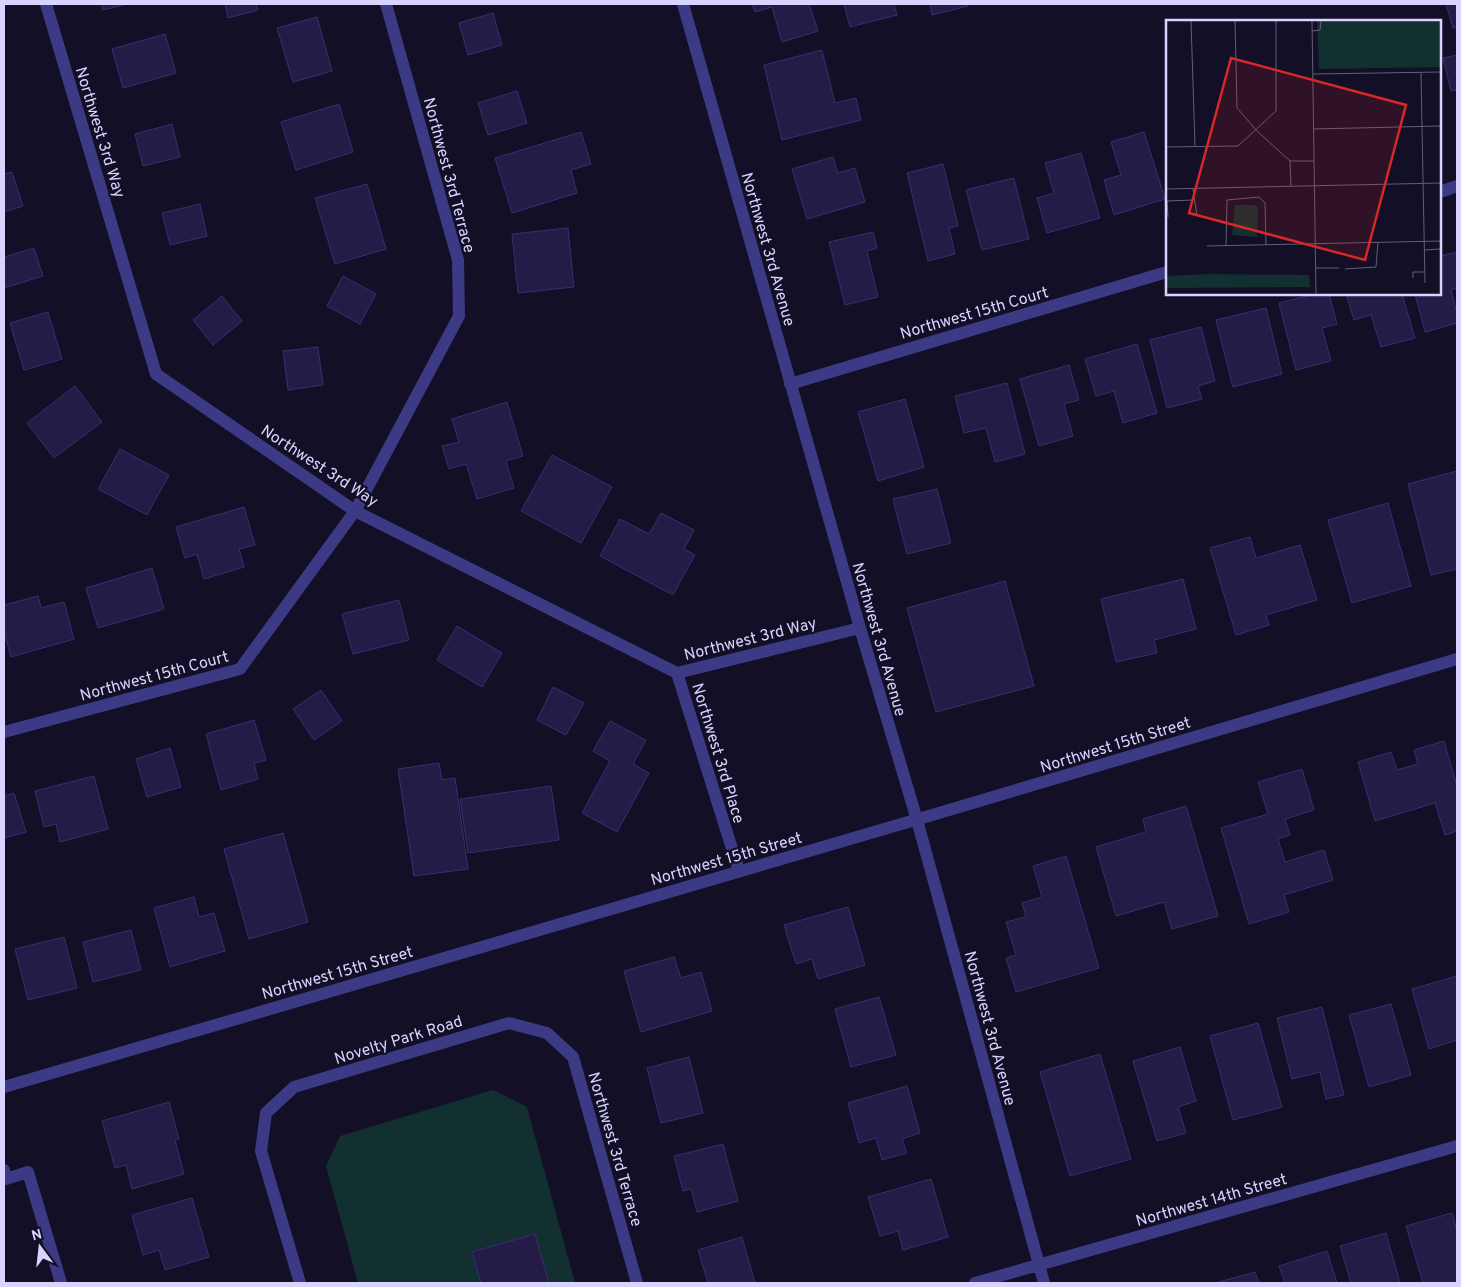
<svg xmlns="http://www.w3.org/2000/svg" width="1461" height="1287" viewBox="0 0 1461 1287" font-family="Overpass,sans-serif">
  <style>
    .green { fill: #12302f }
    .building { fill: #241b47; stroke: #3b2d73 }
    .lines { fill: none; stroke-linecap: round; stroke-linejoin: round }
    .minor { stroke: #3d3a85; stroke-width: 12 }
    .labels { text-anchor: middle; stroke-width: 4.5; stroke-linejoin: round; paint-order: stroke }
    .street-label { font-size: 16px; fill: #d9d4ff; stroke: #130f26 }
    .inset-road { fill: none; stroke: #625e7d; stroke-width: 1 }
    .view { fill: #d62828; fill-opacity: 0.15; stroke: #d62828; stroke-width: 2.5 }
    .inset-edge { fill: none; stroke: #d9d4ff; stroke-width: 2.5 }
  </style>
  <rect width="100%" height="100%" fill="#130f26"/>
  <path class="green" d="M493 1090 527 1107 575 1283H358L326 1166 340 1136Z"/>
  <path class="building" d="M101 4H127L103 10Z
    M225 4H256L258 10 228 18Z
    M752 4H809L818 31 782 42 772 7 755 12Z
    M844 4H894L897 15 850 27Z
    M930 4H967L968 6 932 15Z
    M1446 4H1457V27L1453 28Z
    M493 13 502 45 468 55 459 23Z
    M317 17 332 71 293 82 277 28Z
    M165 34 176 73 123 88 112 49Z
    M822 50 835 103 856 98 861 120 782 140 764 65Z
    M1457 55V90L1451 91 1443 58Z
    M517 91 527 123 488 135 478 103Z
    M339 104 353 152 296 170 281 122Z
    M172 124 180 157 143 166 135 134Z
    M581 132 591 164 571 170 577 193 512 213 495 158Z
    M1144 132 1165 199 1114 215 1104 180 1121 175 1111 142Z
    M1081 153 1100 218 1047 233 1037 198 1054 193 1045 163Z
    M833 157 838 173 855 168 865 202 807 219 792 169Z
    M943 164 958 226 949 228 955 254 928 261 907 173Z
    M12 172 23 206 4 212V174Z
    M1014 178 1029 239 982 250 966 190Z
    M367 184 386 249 335 264 315 198Z
    M200 204 207 236 170 245 162 213Z
    M568 228 574 287 518 293 512 234Z
    M873 232 877 248 867 251 878 297 845 305 829 242Z
    M34 248 43 276 4 288V257Z
    M1457 252V288L1451 290 1457 314V323L1425 332 1415 294H1440V256Z
    M343 276 376 294 360 324 327 306Z
    M1315 294H1329L1337 324 1322 328 1331 361 1296 370 1279 303Z
    M1346 294H1402L1415 338 1381 347 1371 315 1354 320Z
    M222 296 242 321 213 345 193 320Z
    M1266 308 1282 374 1233 387 1216 320Z
    M48 312 62 359 24 370 10 323Z
    M1201 327 1215 381 1198 386 1202 399 1167 408 1150 340Z
    M1137 344 1157 413 1123 423 1114 391 1096 396 1085 359Z
    M318 347 323 385 288 390 283 351Z
    M1069 365 1079 400 1064 404 1073 436 1039 446 1020 379Z
    M1007 383 1025 454 995 462 986 428 964 433 955 396Z
    M75 386 102 422 54 458 27 423Z
    M905 399 924 467 878 481 858 412Z
    M507 402 523 456 506 461 514 488 477 499 466 464 449 469 442 446 459 442 452 419Z
    M120 449 169 475 147 515 98 489Z
    M552 455 612 487 581 543 521 511Z
    M1457 471V569L1431 575 1408 484Z
    M937 489 951 543 907 554 893 499Z
    M1388 503 1411 586 1352 603 1328 520Z
    M244 507 255 545 239 549 244 567 204 579 197 554 185 558 176 527Z
    M661 513 694 530 684 549 695 555 673 595 600 556 620 519 649 534Z
    M1250 537 1256 558 1300 545 1317 600 1266 615 1269 625 1236 635 1210 548Z
    M152 568 164 609 98 628 86 588Z
    M1183 579 1196 629 1154 640 1157 653 1116 662 1101 599Z
    M1005 581 1034 686 936 712 907 608Z
    M38 596 41 608 64 602 74 639 11 657 4 632V605Z
    M399 600 409 640 353 654 342 614Z
    M457 626 502 653 482 687 437 660Z
    M553 687 584 703 566 735 537 720Z
    M321 690 342 721 314 740 293 709Z
    M254 720 266 760 254 763 258 779 221 790 206 734Z
    M610 721 646 740 633 764 649 773 617 832 582 813 610 761 593 751Z
    M1444 741 1457 786V831L1445 835 1435 803 1375 821 1358 762 1391 752 1397 770 1418 764 1414 750Z
    M170 748 181 787 147 797 136 759Z
    M439 763 442 780 455 778 468 869 414 876 398 769Z
    M1302 769 1314 810 1285 819 1290 835 1278 839 1285 862 1324 850 1333 880 1284 895 1289 912 1249 924 1221 828 1268 814 1258 782Z
    M94 776 108 829 60 842 56 824 44 827 35 791Z
    M551 786 559 840 468 853 460 799Z
    M14 793 26 832 4 838V796Z
    M1186 806 1218 916 1172 929 1164 902 1116 916 1096 847 1146 832 1143 819Z
    M283 833 308 922 249 939 224 849Z
    M1066 856 1099 968 1016 992 1006 958 1016 955 1006 922 1026 917 1022 903 1042 897 1033 866Z
    M194 897 199 917 214 913 225 951 170 967 154 908Z
    M848 907 865 965 818 979 812 959 796 964 784 925Z
    M131 930 141 970 93 982 83 942Z
    M64 937 77 988 28 1000 15 949Z
    M674 957 681 978 701 972 712 1011 641 1032 624 971Z
    M1457 976V1040L1429 1049 1412 989Z
    M879 997 896 1055 851 1067 835 1009Z
    M1391 1004 1411 1075 1369 1087 1349 1015Z
    M1322 1007 1344 1095 1326 1099 1320 1072 1292 1079 1277 1018Z
    M1258 1023 1282 1107 1233 1120 1210 1036Z
    M1180 1047 1196 1101 1178 1107 1186 1133 1157 1141 1133 1061Z
    M1100 1054 1131 1159 1070 1176 1040 1072Z
    M689 1057 703 1113 661 1123 647 1068Z
    M907 1086 920 1133 902 1139 907 1153 882 1160 876 1138 859 1143 848 1103Z
    M169 1102 179 1139 175 1140 184 1174 132 1189 126 1165 115 1168 102 1121Z
    M723 1144 738 1201 697 1212 691 1189 683 1191 674 1156Z
    M931 1179 948 1237 903 1250 898 1231 880 1236 868 1197Z
    M192 1198 209 1257 165 1270 159 1250 143 1255 132 1215Z
    M1452 1213 1457 1231V1283H1423L1406 1226Z
    M1386 1233 1400 1283H1351L1340 1246Z
    M535 1234 549 1283H481L472 1252Z
    M742 1237 755 1283H708L698 1250Z
    M1327 1251 1337 1283H1285L1279 1266Z
    M1255 1272 1259 1283H1215Z"/>
  <g class="lines">
    <path class="minor" d="M46 4 156 374 355 511 677 673 860 628
      M683 4 860 628 917 820 1044 1283
      M1440 192 1457 186
      M790 384 1167 272
      M677 673 739 871
      M4 732 240 669 355 511 459 316 458 260 386 4
      M4 1087 939 813 1457 659
      M4 1170 6 1179 28 1172 61 1283
      M300 1283 261 1151 266 1113 294 1087 509 1023 547 1033 573 1057 637 1283
      M975 1283 1457 1146"/>
  </g>
  <g class="labels">
    <g class="street-label">
      <text transform="translate(101 132) rotate(73)" y="6">Northwest 3rd Way</text>
      <text transform="translate(450 175) rotate(75)" y="6">Northwest 3rd Terrace</text>
      <text transform="translate(769 249) rotate(74)" y="6">Northwest 3rd Avenue</text>
      <text transform="translate(974 312) rotate(-16)" y="6">Northwest 15th Court</text>
      <text transform="translate(320 465) rotate(33)" y="6">Northwest 3rd Way</text>
      <text transform="translate(750 638) rotate(-14)" y="6">Northwest 3rd Way</text>
      <text transform="translate(880 639) rotate(74)" y="6">Northwest 3rd Avenue</text>
      <text transform="translate(154 675) rotate(-15)" y="6">Northwest 15th Court</text>
      <text transform="translate(1115 744) rotate(-17)" y="6">Northwest 15th Street</text>
      <text transform="translate(719 753) rotate(73)" y="6">Northwest 3rd Place</text>
      <text transform="translate(726 858) rotate(-16)" y="6">Northwest 15th Street</text>
      <text transform="translate(337 972) rotate(-16)" y="6">Northwest 15th Street</text>
      <text transform="translate(991 1028) rotate(75)" y="6">Northwest 3rd Avenue</text>
      <text transform="translate(398 1039) rotate(-17)" y="6">Novelty Park Road</text>
      <text transform="translate(616 1149) rotate(74)" y="6">Northwest 3rd Terrace</text>
      <text transform="translate(1211 1199) rotate(-16)" y="6">Northwest 14th Street</text>
    </g>
  </g>
  <g transform="translate(1166 20)">
    <rect width="275" height="275" fill="#130f26"/>
    <path d="M151 1H275V47L153 49ZM69 185H89L92 188 91 217 66 215ZM42 254 143 255 144 267 0 268V256Z" fill="#12302f"/>
    <path class="inset-road" d="M25 1 29 126M69 1 71 88 91 111 124 141H148M146 1 150 274M146 11 154 10 155 1M255 53 259 263M147 54 275 52M147 109 275 106M0 127 72 126 110 91V1M124 141 125 166M0 169 275 163M27 169 31 196M2 197 1 181 27 180M41 226 275 221M60 226 61 180 93 177 99 183 100 224M258 230 275 229M149 248H173M179 249 210 247 212 222M247 258V252H259"/>
    <path class="view" d="M65 38 240 85 199 240 23 193Z"/>
    <rect width="275" height="275" class="inset-edge"/>
  </g>
  <rect width="1461" height="1287" fill="none" stroke="#d9d4ff" stroke-width="10"/>
  <g transform="translate(40 1247) rotate(345)" stroke="#130f26" stroke-width="4" paint-order="stroke">
  <path d="M0-4L9 19L0 12L-9 19Z" fill="#d9d4ff"/>
  <text y="-8" font-size="14" font-weight="bold" text-anchor="middle" fill="#d9d4ff">N</text>
  </g>
</svg>
